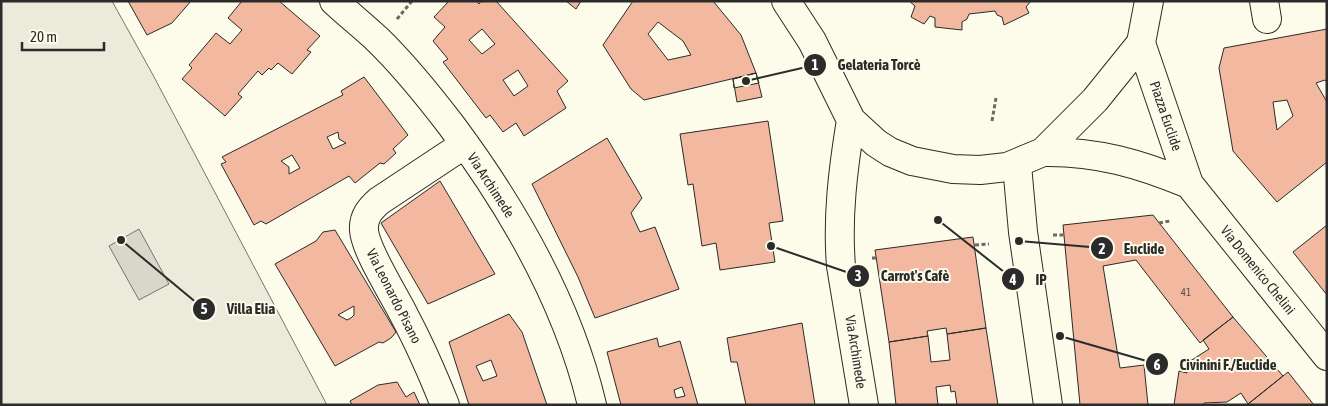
<svg xmlns="http://www.w3.org/2000/svg" width="1328" height="406" viewBox="0 0 1328 406" font-family="'Asap Condensed',sans-serif">
  <style>
    .green { fill: #ecebdb; stroke: #74746e }
    .water { fill: #d8d7c9; stroke: #74746e }
    .building { fill: #f2b8a0; stroke: #2b2b2b; fill-rule: evenodd }
    .lines { fill: none; stroke-linecap: round; stroke-linejoin: round }
    .minor-casing { stroke: #2b2b2b; stroke-width: 30 }
    .path { stroke: #6a6964; stroke-width: 3; stroke-dasharray: 4 2.5; stroke-linecap: butt }
    .minor { stroke: #fdfbea; stroke-width: 28 }
    .labels { text-anchor: middle; stroke-width: 4; stroke-linejoin: round; paint-order: stroke }
    .number-label { font-size: 11px; fill: #5d4e48 }
    .street-label { font-size: 14px; fill: #2b2b2b; stroke: #fdfbea }
    .leader { fill: none; stroke: #2b2b2b; stroke-width: 2 }
    .callout-dot { fill: #2b2b2b; stroke: #fdfbea; stroke-width: 2 }
    .mark-label { font-size: 15px; text-anchor: middle; font-weight: bold; fill: #fff }
    .callout-label { font-size: 15px; text-anchor: middle; font-weight: bold; fill: #2b2b2b; stroke: #fdfbea; stroke-width: 4; stroke-linejoin: round; paint-order: stroke }
  </style>
  <rect width="100%" height="100%" fill="#fdfbea"/>
  <path class="green" d="M1 1H112L153 75 327 405H1Z"/>
  <path class="water" d="M139 229 169 284 139 300 109 246Z"/>
  <path class="building" d="M128 1H191L172 23 147 35Z
    M242 1H279L320 36 307 50 311 52 292 74 278 63 271 70 269 68 262 75 258 71 238 94 242 97 225 116 182 79 192 68 189 65 216 33 230 44 242 30 228 18Z
    M449 1H476L479 4 481 1H496L568 81 557 91 566 108 524 136 516 123 503 132 490 115 486 118 443 62 448 59 433 41 445 27 434 17ZM482 29 495 44 482 54 469 40ZM518 70 528 86 514 96 503 80Z
    M566 1H581L576 9Z
    M633 1H713L741 35 756 73 644 100 631 89 603 45ZM658 22 683 41 691 55 668 60 648 34Z
    M909 1H1031L1026 7 1029 13 1004 25 1002 17 997 15 995 11 969 14 967 19 962 22V30L935 27V18L930 16 924 24 911 17 915 6Z
    M1327 29V82L1325 80 1316 83 1327 102V162L1277 202 1233 151 1219 68 1224 48ZM1287 100 1293 116 1277 130 1273 102Z
    M756 73 762 97 737 102 733 79Z
    M756 73 759 83 734 88 733 79Z
    M364 77 408 135 393 149 396 153 384 164 380 163 355 183 349 176 266 224 261 221 254 225 221 164 226 162 222 157 343 95 341 91ZM338 132 339 139 346 143 333 149 327 137ZM292 155 300 168 289 174V167L281 161Z
    M768 121 783 221 769 223 775 262 720 270 716 243 702 246 693 184 688 185 680 134Z
    M607 138 642 198 631 213 640 232 655 227 679 289 595 318 578 277 532 184Z
    M440 181 495 274 428 304 381 223Z
    M1153 215 1233 317 1200 343 1136 260 1103 266 1120 368 1144 365 1148 405H1080L1063 225Z
    M1327 225V295L1293 252Z
    M335 230 396 332 391 338 383 343 379 342 335 366 275 264 316 241 323 232ZM354 306V315L351 318 347 320 338 315Z
    M973 237 986 328 947 334 946 328 927 331 928 336 889 342 875 250Z
    M509 314 522 332 547 405H469L449 342ZM491 360 497 376 483 381 476 366Z
    M1233 317 1283 376 1248 404 1241 393 1227 402 1204 403 1203 405H1174L1179 371 1187 373V363L1209 349 1203 340Z
    M802 323 815 405H746L737 362H731L727 338Z
    M986 328 998 405H957L955 391 951 392 950 385 936 387 938 405H896L889 342 928 336 931 362 950 360 947 334Z
    M657 338 659 347 680 341 698 405H621L607 352ZM682 387 685 396 676 398 674 390Z
    M1288 372 1314 405H1247L1283 376Z
    M397 382 406 397 414 392 420 405H352L350 401 378 385Z"/>
  <g class="lines">
    <g class="minor-casing">
      <path id="minor" d="M334 1C348 14 363 26 377 39 404 65 428 95 451 125 513 208 568 303 592 405
        M786 1 812 41 851 120 876 143 890 152 912 161 953 169 980 170 1007 167 1043 152 1095 100 1141 43 1149 1
        M1264 1 1267 19
        M1141 43 1189 184 1327 356
        M851 120C843 169 837 217 841 266L864 405
        M1043 152C1097 151 1140 164 1189 184
        M1017 165 1023 232 1048 405
        M445 405C433 375 420 345 405 317 395 296 365 250 364 230 363 217 370 209 379 201L465 144"/>
    </g>
    <path class="path" d="M397 19 412 1
      M992 121 996 98
      M1159 223 1170 221
      M1053 235H1064
      M975 245 989 244
      M872 258H877"/>
    <use href="#minor" class="minor"/>
  </g>
  <g class="labels">
    <g class="number-label">
      <text x="1186" y="296">41</text>
    </g>
    <g class="street-label">
      <text transform="translate(1166 116) rotate(71)" y="5">Piazza Euclide</text>
      <text transform="translate(491 185) rotate(57)" y="5">Via Archimede</text>
      <text transform="translate(1258 270) rotate(51)" y="5">Via Domenico Chelini</text>
      <text transform="translate(394 296) rotate(63)" y="5">Via Leonardo Pisano</text>
      <text transform="translate(856 352) rotate(81)" y="5">Via Archimede</text>
    </g>
  </g>
  <path class="leader" d="M746 81L815 65M1019 241L1102 248M771 246L858 276M938 220L1013 279M121 240L204 309M1060 336L1157 364"/>
  <g class="callout-dot">
    <circle cx="746" cy="81" r="5"/>
    <circle cx="1019" cy="241" r="5"/>
    <circle cx="771" cy="246" r="5"/>
    <circle cx="938" cy="220" r="5"/>
    <circle cx="121" cy="240" r="5"/>
    <circle cx="1060" cy="336" r="5"/>
    <circle cx="815" cy="65" r="12"/>
    <circle cx="1102" cy="248" r="12"/>
    <circle cx="858" cy="276" r="12"/>
    <circle cx="1013" cy="279" r="12"/>
    <circle cx="204" cy="309" r="12"/>
    <circle cx="1157" cy="364" r="12"/>
  </g>
  <g class="mark-label">
    <text x="815" y="70">1</text>
    <text x="1102" y="254">2</text>
    <text x="858" y="281">3</text>
    <text x="1013" y="285">4</text>
    <text x="204" y="314">5</text>
    <text x="1157" y="370">6</text>
  </g>
  <g class="callout-label">
    <text x="879" y="70">Gelateria Torcè</text>
    <text x="1144" y="254">Euclide</text>
    <text x="915" y="281">Carrot's Cafè</text>
    <text x="1041" y="285">IP</text>
    <text x="251" y="314">Villa Elia</text>
    <text x="1228" y="370">Civinini F./Euclide</text>
  </g>
  <rect width="1328" height="406" fill="none" stroke="#2b2b2b" stroke-width="5"/>
  <path d="M22 42v8h82v-8" fill="none" stroke="#2b2b2b" stroke-width="2.5"/>
  <text x="30" y="42" font-size="15" fill="#2b2b2b" stroke="#fdfbea" stroke-width="4" paint-order="stroke">20 m</text>
</svg>
